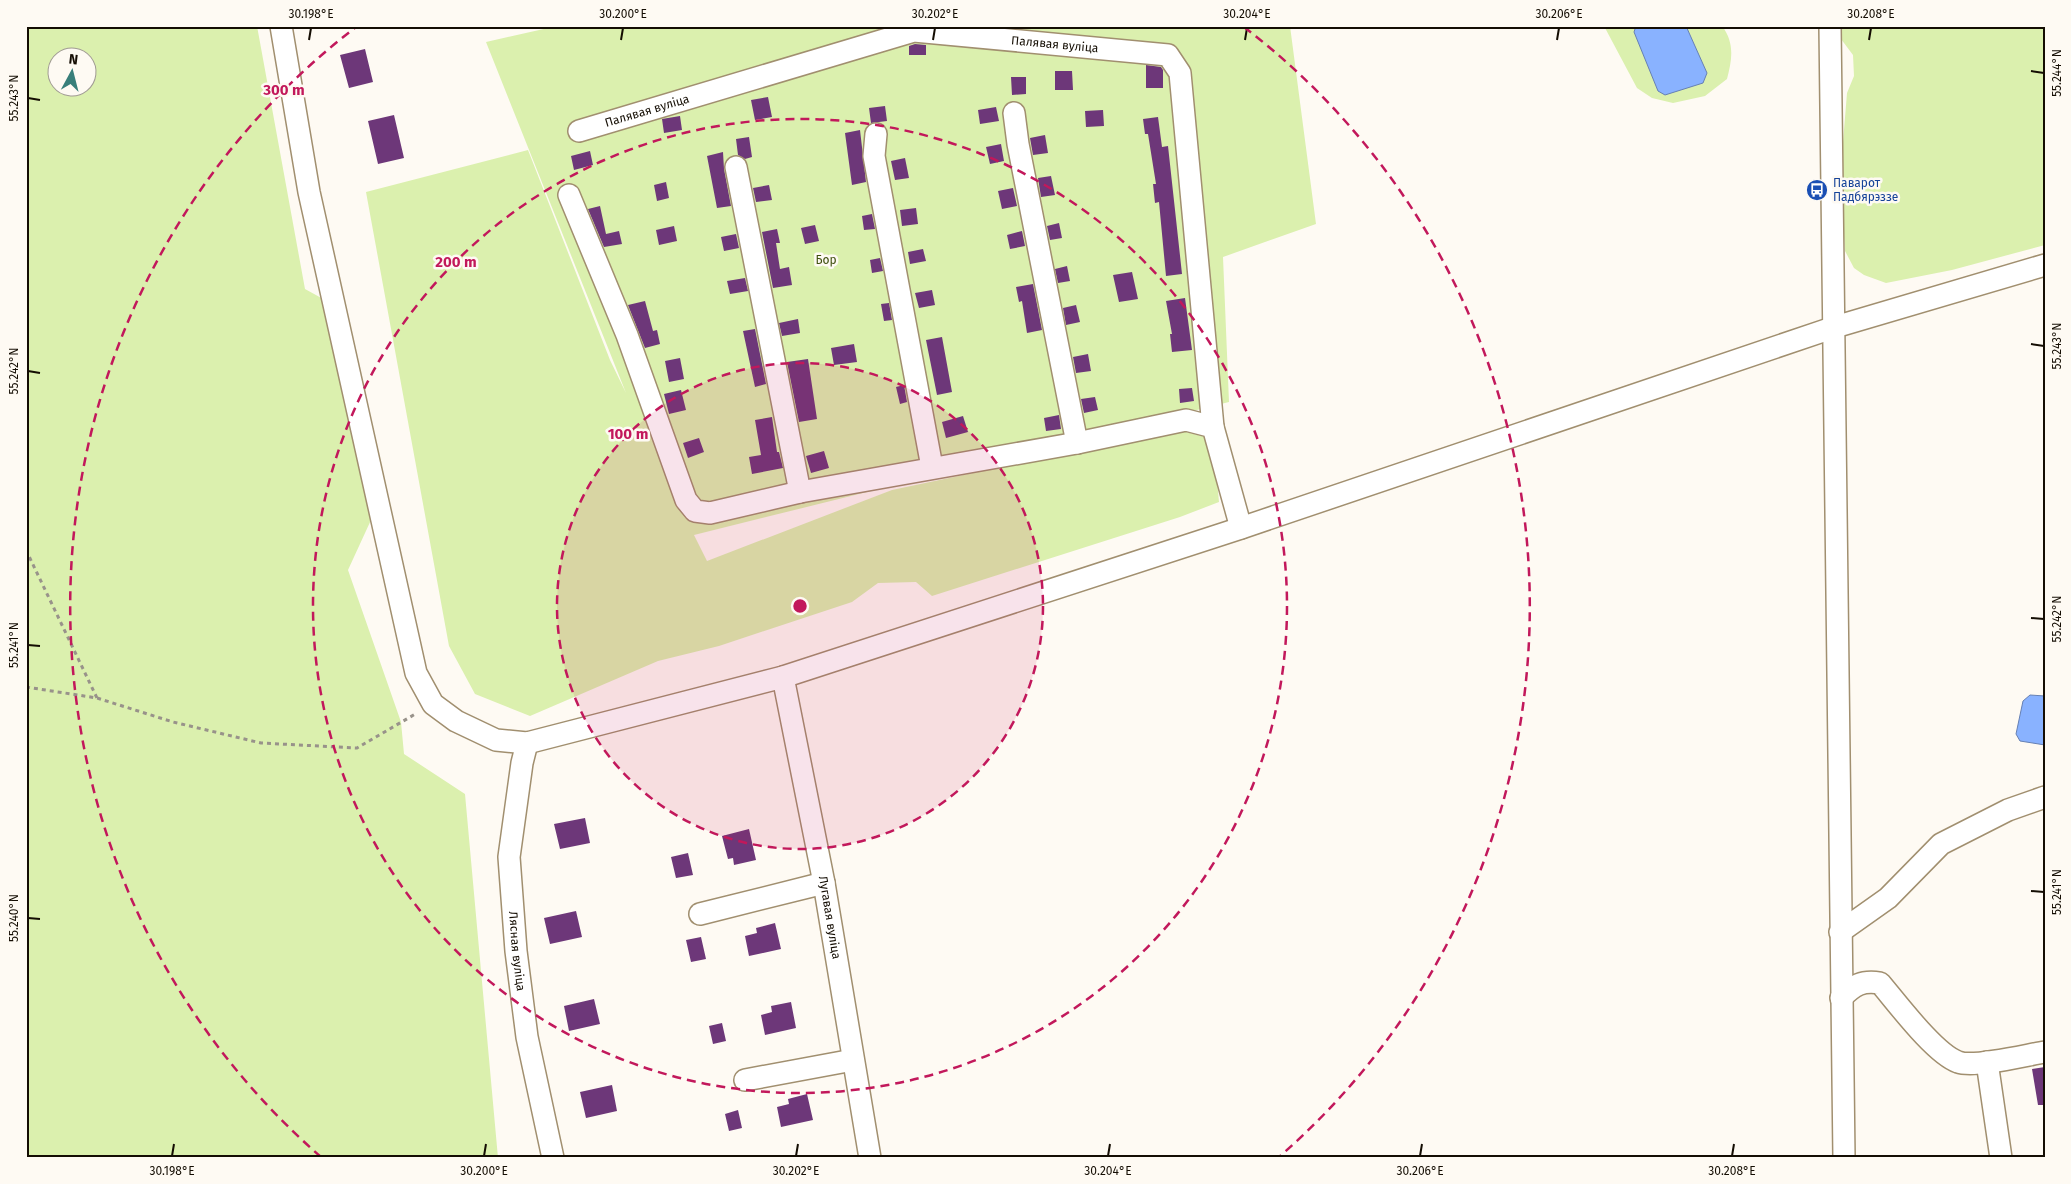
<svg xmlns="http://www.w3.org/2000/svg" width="2071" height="1184" viewBox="0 0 2071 1184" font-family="'Fira Sans',sans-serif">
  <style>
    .green { fill: #dbf0ae; fill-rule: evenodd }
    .water { fill: #89b2ff; stroke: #6680b3 }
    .building { fill: #6d3779 }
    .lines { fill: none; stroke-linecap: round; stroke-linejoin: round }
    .minor-casing { stroke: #a18f6f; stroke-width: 24 }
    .path { stroke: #98928a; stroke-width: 3; stroke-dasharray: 4 4; stroke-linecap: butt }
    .minor { stroke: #fff; stroke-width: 21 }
    .ticks { fill: none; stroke: #140d03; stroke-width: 2 }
    .ring { fill: none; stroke: #c2185b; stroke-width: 2.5; stroke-dasharray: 9 6 }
    .labels { text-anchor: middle; stroke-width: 5; stroke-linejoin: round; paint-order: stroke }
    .street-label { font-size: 12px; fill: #140d03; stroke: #fefaf3 }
    .transit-label { font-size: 12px; fill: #164399; stroke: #fefaf3; text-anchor: start }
    .park-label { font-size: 12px; fill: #3f4f0d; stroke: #fefaf3 }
    .centre { fill: #c2185b; stroke: #fefaf3; stroke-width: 2.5 }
    .ring-label { font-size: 15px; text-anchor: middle; font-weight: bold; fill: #c2185b; stroke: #fefaf3; stroke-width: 5; stroke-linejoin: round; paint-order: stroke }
    .neatline { fill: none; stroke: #140d03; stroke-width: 2 }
    .ticks-label { font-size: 12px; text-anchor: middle; fill: #140d03 }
  </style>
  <rect width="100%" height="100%" fill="#fefaf3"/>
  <path class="green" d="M26 26H257L305 289 325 300 371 520 348 570 401 722 404 754 465 794 498 1158H26ZM58 58H88V88H58Z
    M557 26H1290L1316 224 1223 257 1229 402 694 535 707 561 892 490 1178 430 1213 439 1219 502 1180 517 932 596 916 582 878 583 852 602 719 646 658 661 530 716 475 694 449 646 366 192 528 150 610 360 626 393 486 42Z
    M1604 26H1636L1634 32 1707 74 1686 26H1722C1735 43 1732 60 1727 79L1705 96 1673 103 1652 98 1637 88Z
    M1841 26H2045V245L1952 270 1886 283 1864 275 1854 268 1845 251 1840 179 1847 93 1854 76 1853 55 1841 39Z"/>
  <path class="water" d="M1636 26H1686L1707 73 1703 83 1665 95 1658 91 1634 32Z
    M2030 695 2045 696V745L2020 741 2016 734 2023 701Z"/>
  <path class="building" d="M915 44 926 45V55H909V46Z
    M365 49 373 82 349 88 340 55Z
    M1146 65 1161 67 1163 70V88H1146Z
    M1055 71H1072L1073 90H1055Z
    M1011 77H1026V94L1012 95Z
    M768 97 772 117 755 120 751 100Z
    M885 106 887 121 871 123 869 108Z
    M996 107 999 121 980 124 978 110Z
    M1103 110 1104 126 1086 127 1085 111Z
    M394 115 404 158 378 164 368 121Z
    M680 116 682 130 664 133 662 119Z
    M1158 117 1162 147 1168 146 1182 274 1166 276 1159 202 1155 203 1153 184H1156L1148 134H1145L1143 119Z
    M860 130 866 182 852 185 845 133Z
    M1045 135 1048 153 1033 155 1030 138Z
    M749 137 752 157 745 159 738 155 736 139Z
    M1001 144 1004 161 990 164 986 147Z
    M590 151 593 165 574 170 571 156Z
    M723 152 724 169 731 206 717 208 707 156Z
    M905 158 909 178 895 180 891 161Z
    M1051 176 1055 195 1041 197 1038 178Z
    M666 182 669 198 657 201 654 185Z
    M769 185 772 200 756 202 753 188Z
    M1013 188 1017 206 1002 209 998 191Z
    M600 206 606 234 619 231 622 244 604 247 588 209Z
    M916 208 918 224 902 226 900 210Z
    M872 214 875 229 864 230 862 216Z
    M1059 223 1062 238 1050 240 1047 226Z
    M815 225 819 241 805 244 801 228Z
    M674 226 677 241 659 245 656 230Z
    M777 229 780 243H776L780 269 789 267 792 285 773 288 762 232Z
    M1022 231 1025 246 1010 249 1007 235Z
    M736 234 739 248 724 251 721 237Z
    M923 249 926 261 910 264 908 252Z
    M880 258 883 271 872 273 870 260Z
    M1067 266 1070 281 1058 283 1055 269Z
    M1132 272 1138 299 1119 302 1113 275Z
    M745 278 748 291 730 294 727 281Z
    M1033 284 1042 330 1027 333 1022 301 1019 302 1016 287Z
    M932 290 935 305 919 308 915 293Z
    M1185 298 1192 350 1172 352 1170 334H1172L1166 301Z
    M645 301 653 331 657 330 660 344 645 348 628 305Z
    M889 303 892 320 884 321 881 304Z
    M1076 305 1080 322 1066 325 1063 308Z
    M798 319 800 333 782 336 779 323Z
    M755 329 766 384 755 387 743 331Z
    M942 337 952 392 937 395 926 340Z
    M854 344 857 362 834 365 831 348Z
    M1088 354 1091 371 1076 373 1073 357Z
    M680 358 684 379 669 382 665 361Z
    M808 359 817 419 799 422 787 362Z
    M904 385 907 402 900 404 896 387Z
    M1192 388 1194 401 1180 403 1179 389Z
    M681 390 686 410 669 414 664 394Z
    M1095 397 1098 410 1084 413 1081 399Z
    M1059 415 1061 429 1046 431 1044 418Z
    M963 416 968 432 946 438 942 422Z
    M772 417 777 452H779L783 468 752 474 749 457 761 455 755 420Z
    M699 438 704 452 688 458 683 443Z
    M824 451 829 468 811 473 806 456Z
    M585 818 590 843 560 849 554 824Z
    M749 829 756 860 734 865 733 858 728 859 722 836Z
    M688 853 693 875 676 878 671 857Z
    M576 911 582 937 550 944 544 918Z
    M775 923 781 949 749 956 745 936 757 933 756 928Z
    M701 937 706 959 691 962 686 940Z
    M594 999 600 1024 569 1031 564 1006Z
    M791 1002 796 1028 765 1035 761 1015 772 1012 771 1006Z
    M722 1023 726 1041 713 1044 709 1026Z
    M2045 1067V1105H2038L2032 1069Z
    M612 1085 617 1111 586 1118 580 1092Z
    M807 1094 813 1120 781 1127 777 1107 789 1104 788 1099Z
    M738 1110 742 1128 729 1131 725 1114Z"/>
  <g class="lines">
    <g class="minor-casing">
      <g id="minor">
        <path d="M281 26 309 192 416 673 433 704 456 721 496 740 527 743 783 677 1241 528 1835 327 2045 265"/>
        <path d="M1830 26 1844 1158"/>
        <path d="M1014 113 1018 144 1077 443"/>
        <path id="s1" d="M579 131 914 31 1168 55 1180 73 1213 427"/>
        <path d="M876 134 874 156 932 467"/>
        <path d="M736 167 800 492"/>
        <path d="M569 195 627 335 686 500 695 511 710 513 800 492 1077 443 1186 420 1213 427 1241 528"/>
        <path id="s2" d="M783 677 824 883 870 1158"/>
        <path id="s3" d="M527 743 522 763 509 857 516 951 527 1037 553 1158"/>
        <path d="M700 914 824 883"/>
        <path d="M1840 932 1888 898 1941 844 2008 810 2045 797"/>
        <path d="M1841 998C1854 985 1862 980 1880 983 1897 1003 1935 1054 1958 1062 1974 1068 2026 1055 2045 1052"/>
        <path d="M1987 1062 2001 1158"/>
        <path d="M745 1080 853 1060"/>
      </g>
    </g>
    <path class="path" d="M26 550 97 698
      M26 687 97 698 173 722 261 743 357 748 417 713"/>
    <use href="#minor" class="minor"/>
  </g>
  <path class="ticks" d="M309 40 311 28M621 40 623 28M933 40 935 28M1245 40 1247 28M1557 40 1559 28M1869 40 1871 28M2031 71 2044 73M28 98 40 100M2031 344 2044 346M28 371 40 373M2031 618 2044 619M28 645 40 646M2031 891 2044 892M28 918 40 919M172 1156 174 1144M484 1156 486 1144M796 1156 798 1144M1108 1156 1110 1144M1420 1156 1422 1144M1732 1156 1734 1144"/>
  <circle cx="800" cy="606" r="243" fill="#c2185b" fill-opacity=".12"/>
  <g class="ring">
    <circle cx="800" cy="606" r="243"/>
    <circle cx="800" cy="606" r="487"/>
    <path d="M321 1157A730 730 0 0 1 356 27M1244 27A730 730 0 0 1 1279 1157"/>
  </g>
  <defs>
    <g id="bus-disc" transform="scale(1.125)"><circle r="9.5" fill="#1a4fb4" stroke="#fefaf3"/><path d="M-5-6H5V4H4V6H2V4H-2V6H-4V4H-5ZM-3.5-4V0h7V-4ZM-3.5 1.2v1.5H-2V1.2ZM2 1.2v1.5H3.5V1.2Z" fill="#fff"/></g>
  </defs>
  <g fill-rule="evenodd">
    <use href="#bus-disc" x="1817" y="190"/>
  </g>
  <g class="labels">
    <g class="street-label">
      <text dy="4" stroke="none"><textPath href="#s1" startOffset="491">Палявая вуліца</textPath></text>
      <text dy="4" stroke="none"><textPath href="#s1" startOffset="71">Палявая вуліца</textPath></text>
      <text dy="4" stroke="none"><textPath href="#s2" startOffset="245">Лугавая вуліца</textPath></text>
      <text dy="4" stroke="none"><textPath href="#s3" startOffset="210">Лясная вуліца</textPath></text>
    </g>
    <g class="transit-label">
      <text x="1833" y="187">Паварот<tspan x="1833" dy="14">Падбярэззе</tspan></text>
    </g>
    <g class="park-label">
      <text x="826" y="264">Бор</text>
    </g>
  </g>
  <circle cx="800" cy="606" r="8" class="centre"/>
  <g class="ring-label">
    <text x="284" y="95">300 m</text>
    <text x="456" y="267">200 m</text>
    <text x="628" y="439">100 m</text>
  </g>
  <rect width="2071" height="1184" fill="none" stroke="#fefaf3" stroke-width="55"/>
  <g transform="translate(72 72) rotate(7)"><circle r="24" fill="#fefaf3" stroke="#a09b93"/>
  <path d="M0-4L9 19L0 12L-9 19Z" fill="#387f7a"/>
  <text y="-8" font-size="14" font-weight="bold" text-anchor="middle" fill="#140d03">N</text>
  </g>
  <rect x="28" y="28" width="2016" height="1128" class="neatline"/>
  <g class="ticks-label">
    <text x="311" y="18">30.198°E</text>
    <text x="623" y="18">30.200°E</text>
    <text x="935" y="18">30.202°E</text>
    <text x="1247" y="18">30.204°E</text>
    <text x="1559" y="18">30.206°E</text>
    <text x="1871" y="18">30.208°E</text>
    <text transform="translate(2057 73) rotate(-90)" y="4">55.244°N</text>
    <text transform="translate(14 98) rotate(-90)" y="4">55.243°N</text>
    <text transform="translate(2057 346) rotate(-90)" y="4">55.243°N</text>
    <text transform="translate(14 371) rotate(-90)" y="4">55.242°N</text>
    <text transform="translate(2057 619) rotate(-90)" y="4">55.242°N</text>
    <text transform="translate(14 645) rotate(-90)" y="4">55.241°N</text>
    <text transform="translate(2057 892) rotate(-90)" y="4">55.241°N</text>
    <text transform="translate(14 918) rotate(-90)" y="4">55.240°N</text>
    <text x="172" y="1175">30.198°E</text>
    <text x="484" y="1175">30.200°E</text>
    <text x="796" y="1175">30.202°E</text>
    <text x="1108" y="1175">30.204°E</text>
    <text x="1420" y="1175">30.206°E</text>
    <text x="1732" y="1175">30.208°E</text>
  </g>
</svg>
